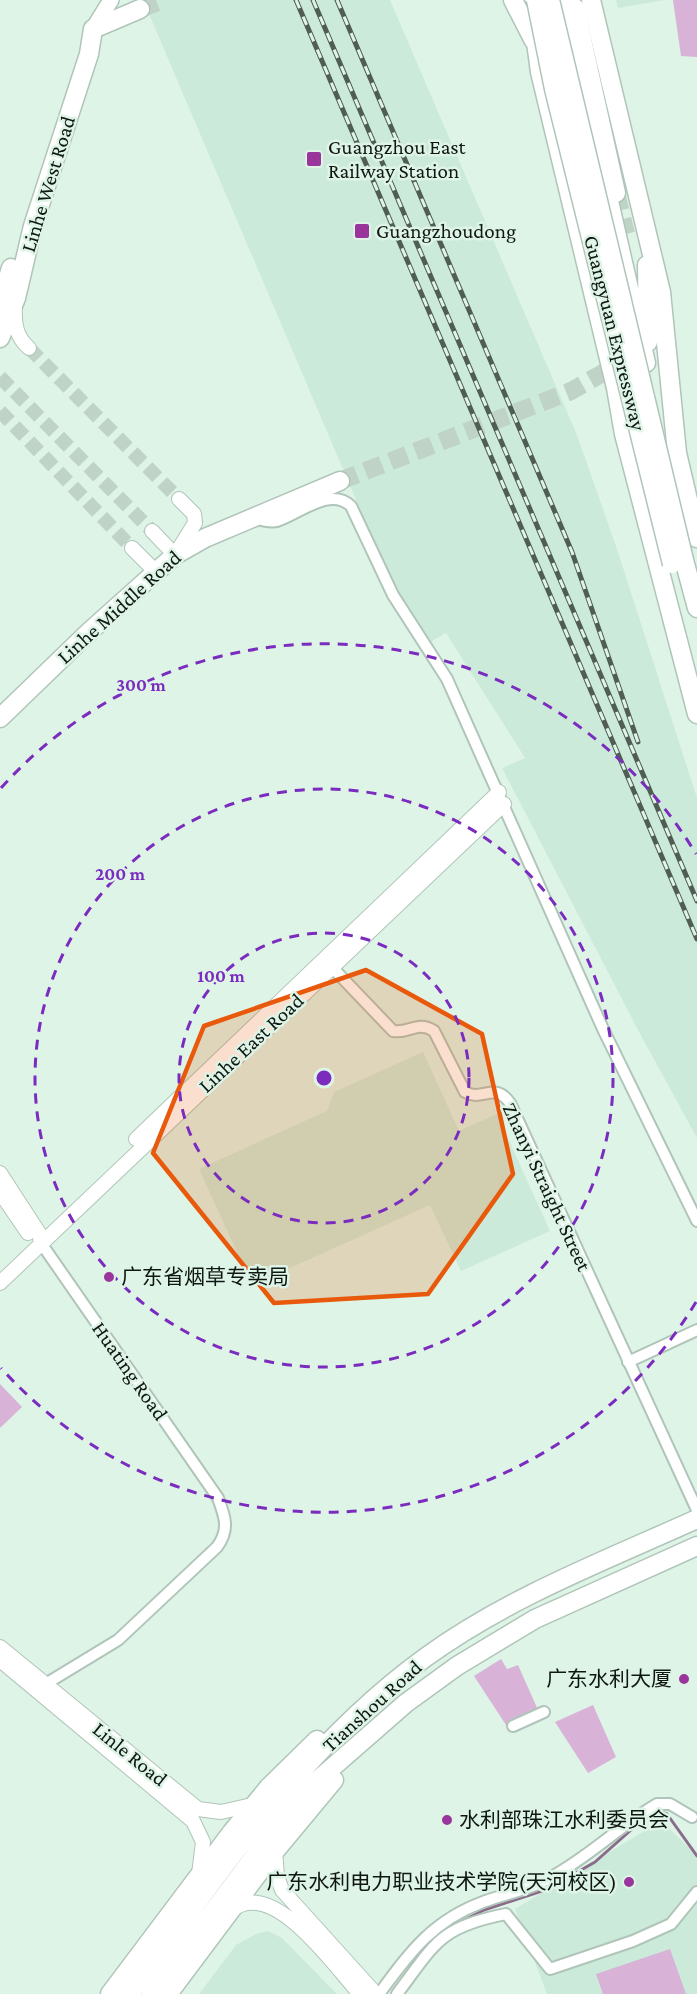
<svg xmlns="http://www.w3.org/2000/svg" width="697" height="1994" viewBox="0 0 697 1994" font-family="'Crimson Pro','Noto Sans SC',serif">
  <style>
    .built { fill: #ccead9 }
    .green { fill: #d9b2d8 }
    .lines { fill: none; stroke-linecap: round; stroke-linejoin: round }
    .stream { stroke: #8a6c8a; stroke-width: 3 }
    .tertiary-tunnel { stroke: #bfd3c7; stroke-width: 14; stroke-dasharray: 14 7; stroke-linecap: butt }
    .primary-tunnel { stroke: #bfd3c7; stroke-width: 18; stroke-dasharray: 18 9; stroke-linecap: butt }
    .minor-casing { stroke: #b0c5b9; stroke-width: 14 }
    .tertiary-casing { stroke: #b0c5b9; stroke-width: 16 }
    .secondary-casing { stroke: #b0c5b9; stroke-width: 18 }
    .primary-casing { stroke: #b0c5b9; stroke-width: 21 }
    .trunk-casing { stroke: #b0c5b9; stroke-width: 21 }
    .minor { stroke: #fff; stroke-width: 10 }
    .tertiary { stroke: #fff; stroke-width: 14 }
    .secondary { stroke: #fff; stroke-width: 15 }
    .primary { stroke: #fff; stroke-width: 18 }
    .trunk { stroke: #fff; stroke-width: 18 }
    .rail-casing { stroke: #505d55; stroke-width: 5 }
    .rail { stroke: #def4e7; stroke-width: 3; stroke-dasharray: 9; stroke-linecap: butt }
    .trunk-bridge-casing { stroke: #b0c5b9; stroke-width: 21; stroke-linecap: butt }
    .trunk-bridge { stroke: #fff; stroke-width: 18 }
    .marked { fill: #e8590c; fill-opacity: 0.2; stroke: #e8590c; stroke-width: 4.5; stroke-linejoin: round }
    .ring { fill: none; stroke: #7b2cbf; stroke-width: 3; stroke-dasharray: 10 8 }
    .poi-dot { fill: #99359b; stroke: #def4e7; stroke-width: 2 }
    .labels { text-anchor: middle; stroke-width: 5; stroke-linejoin: round; paint-order: stroke }
    .poi-label { font-size: 21px; fill: #0f1712; stroke: #def4e7; text-anchor: start }
    .street-label { font-size: 21px; fill: #0f1712; stroke: #def4e7 }
    .centre { fill: #7b2cbf; stroke: #def4e7; stroke-width: 3 }
    .ring-label { font-size: 18px; text-anchor: middle; font-weight: bold; fill: #7b2cbf; stroke: #def4e7; stroke-width: 5; stroke-linejoin: round; paint-order: stroke }
  </style>
  <rect width="100%" height="100%" fill="#def4e7"/>
  <path class="built" d="M143 0H390L577 435 617 549 697 798V1138L638 1030 502 768 525 758 446 633 427 644 389 577Z
    M616 0H665L618 8Z
    M423 1052 459 1131 497 1114 550 1231 461 1271 430 1205 252 1285 199 1169 327 1111 334 1092Z
    M661 1821 697 1855V1994H547L515 1909Z
    M268 1931 282 1938 337 1994H199L236 1945 256 1934Z"/>
  <path class="green" d="M673 0H697V57L681 56Z
    M0 1384 22 1407 0 1428Z
    M501 1659 507 1669 518 1665 538 1710 506 1725 474 1676Z
    M593 1705 616 1757 588 1773 555 1722Z
    M670 1949 686 1994H603L596 1974Z"/>
  <g class="lines">
    <path class="stream" d="M437 1934 484 1910 548 1889 595 1862 640 1822 658 1811 667 1814 697 1856
      M414 1957 430 1940"/>
    <path class="tertiary-tunnel" d="M29 348 179 499
      M0 377 152 531
      M0 411 132 548"/>
    <path class="primary-tunnel" d="M140 9 163 0
      M616 193 626 234
      M340 481 571 391 603 373 621 355"/>
    <g class="minor-casing">
      <path id="minor" d="M254 518C261 520 269 523 277 521 299 514 330 486 351 506L393 595 447 679 603 1029 697 1221
        M328 963 393 1031C409 1034 417 1020 434 1031L465 1092C483 1102 494 1081 510 1103L697 1510
        M628 1362 697 1330
        M39 1688 118 1640 217 1547C230 1529 225 1517 218 1498L41 1243
        M513 1726 544 1712
        M379 1994C410 1952 432 1921 483 1902 504 1894 528 1890 548 1879 588 1858 619 1826 657 1804H670L692 1817
        M397 1994C435 1944 439 1927 506 1914L550 1969 633 1941 671 1924 697 1892"/>
    </g>
    <g class="tertiary-casing">
      <path id="tertiary" d="M15 307C14 323 16 337 29 348
        M152 531 175 555 195 523 194 514 179 499
        M132 548 156 572
        M136 1139 499 792
        M0 1173 39 1233 41 1243
        M0 1192 28 1233
        M0 1283 504 804
        M0 1647 198 1809 221 1812 252 1805 255 1802
        M0 1660 193 1821 203 1842 199 1874
        M275 1851 277 1876 282 1890 376 1994
        M232 1910C273 1876 336 1968 360 1994"/>
    </g>
    <g class="secondary-casing">
      <path id="secondary" d="M93 29 111 0"/>
    </g>
    <g class="primary-casing">
      <path id="primary" d="M575 8 616 193
        M93 29 140 9
        M0 304 11 268
        M0 338 16 298 33 226 89 54 93 29
        M0 718 89 632 175 555 205 538 340 481"/>
    </g>
    <g class="trunk-casing">
      <path id="trunk" d="M513 0 534 41
        M563 0 646 363
        M591 0 661 292 677 453 697 538
        M534 27 540 72 616 388 624 434 697 714
        M647 265 648 342
        M684 560 697 608
        M110 1994 232 1832 269 1787 317 1740
        M130 1994C219 1874 303 1746 426 1657 509 1597 604 1561 697 1519
        M151 1994 285 1816 319 1779 406 1703 457 1666 535 1619 697 1546
        M168 1994 275 1851 334 1780"/>
    </g>
    <use href="#minor" class="minor"/>
    <use href="#tertiary" class="tertiary"/>
    <use href="#secondary" class="secondary"/>
    <use href="#primary" class="primary"/>
    <use href="#trunk" class="trunk"/>
    <g class="rail-casing">
      <path id="rail" d="M296 0 697 939
        M313 0 697 901
        M337 0 572 552 638 742"/>
    </g>
    <use href="#rail" class="rail"/>
    <g class="trunk-bridge-casing">
      <path id="trunk-bridge" d="M536 0 554 89 672 564
        M550 0 684 560"/>
    </g>
    <use href="#trunk-bridge" class="trunk-bridge"/>
  </g>
  <path class="marked" d="M366 970 482 1034 513 1174 428 1294 274 1303 153 1153 204 1026Z"/>
  <g class="ring">
    <circle cx="324" cy="1078" r="145"/>
    <circle cx="324" cy="1078" r="289"/>
    <path d="M696 1302A434 434 0 0 1 1 1368M1 788A434 434 0 0 1 696 854"/>
  </g>
  <g class="poi-dot">
    <rect x="306" y="151" width="16" height="16" rx="3"/>
    <rect x="354" y="223" width="16" height="16" rx="3"/>
    <circle cx="109" cy="1277" r="6"/>
    <circle cx="684" cy="1679" r="6"/>
    <circle cx="447" cy="1820" r="6"/>
    <circle cx="629" cy="1882" r="6"/>
  </g>
  <g class="labels">
    <g class="poi-label">
      <text x="328" y="154">Guangzhou East<tspan x="328" dy="24">Railway Station</tspan></text>
      <text x="376" y="238">Guangzhoudong</text>
      <text x="121" y="1284">广东省烟草专卖局</text>
      <text x="672" y="1686" text-anchor="end">广东水利大厦</text>
      <text x="459" y="1827">水利部珠江水利委员会</text>
      <text x="617" y="1889" text-anchor="end">广东水利电力职业技术学院(天河校区)</text>
    </g>
    <g class="street-label">
      <text transform="translate(48 184) rotate(-73)" y="7">Linhe West Road</text>
      <text transform="translate(615 333) rotate(76)" y="7">Guangyuan Expressway</text>
      <text transform="translate(119 607) rotate(-42)" y="7">Linhe Middle Road</text>
      <text transform="translate(251 1043) rotate(-43)" y="7">Linhe East Road</text>
      <text transform="translate(547 1187) rotate(65)" y="7">Zhanyi Straight Street</text>
      <text transform="translate(130 1371) rotate(55)" y="7">Huating Road</text>
      <text transform="translate(372 1706) rotate(-42)" y="7">Tianshou Road</text>
      <text transform="translate(130 1754) rotate(39)" y="7">Linle Road</text>
    </g>
  </g>
  <circle cx="324" cy="1078" r="9" class="centre"/>
  <g class="ring-label">
    <text x="141" y="691">300 m</text>
    <text x="120" y="880">200 m</text>
    <text x="221" y="982">100 m</text>
  </g>
</svg>
